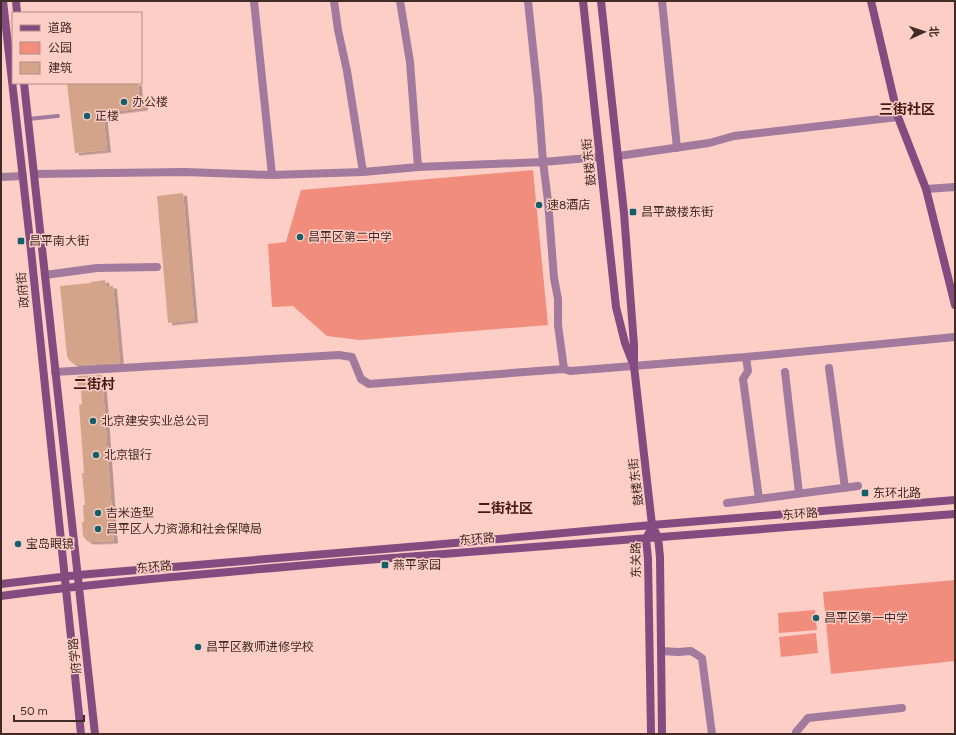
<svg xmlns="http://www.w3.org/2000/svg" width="956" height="735" viewBox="0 0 956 735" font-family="Figtree,'Noto Sans SC',sans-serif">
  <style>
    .green { fill: #f18d7d }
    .building { fill: #d4a48a; filter: url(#shadow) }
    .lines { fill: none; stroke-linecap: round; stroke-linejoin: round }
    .lane { stroke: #a17a9d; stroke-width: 4 }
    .street { stroke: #a17a9d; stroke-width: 8 }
    .secondary { stroke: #834b7f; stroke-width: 8 }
    .poi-dot { fill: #13606b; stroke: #fccec5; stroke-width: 1.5 }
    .labels { text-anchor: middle; stroke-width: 3; stroke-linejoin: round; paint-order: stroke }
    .poi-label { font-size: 12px; fill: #402b27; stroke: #fccec5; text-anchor: start }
    .street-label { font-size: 12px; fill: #402b27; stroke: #fccec5 }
    .quarter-label { font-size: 14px; font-weight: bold; fill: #451a15; stroke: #fccec5 }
  </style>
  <defs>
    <filter id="shadow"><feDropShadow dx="4" dy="2.5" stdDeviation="0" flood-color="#0004"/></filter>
  </defs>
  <rect width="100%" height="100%" fill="#fccec5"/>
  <path class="green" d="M533 170 548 325 360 340 327 336 293 306 272 307 268 244 286 242 301 190Z
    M955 580V661L831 674 823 592Z
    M815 610 817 630 779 633 778 613Z
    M816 633 818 653 781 657 779 637Z"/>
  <path class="building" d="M67 83H138L139 97 143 96 144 108 103 113 107 150 75 153Z
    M183 193 194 320 168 323 157 196Z
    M105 280 106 286H113L120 363 75 365 69 360 67 356 60 286 91 283V282Z
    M102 375 114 541 91 542 87 541 83 536 82 522H84L83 505H85L82 473H84L79 405 82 404 81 390H78L77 376Z"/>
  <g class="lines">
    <path class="lane" d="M28 119 58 116"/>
    <path class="street" d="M254 1 272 175
      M334 1 338 30 347 71 363 172
      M400 1 410 62 418 167
      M528 1 538 96 543 162 548 201 554 278 558 299V325L564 369
      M662 1 677 148
      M618 156 709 143 734 136 898 117
      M34 174 184 172 272 175 363 172 418 167 543 162 600 157
      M1 177 23 176
      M926 189 955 187
      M45 275 97 268 157 267
      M746 357 748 371 743 379 759 499
      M829 368 845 488
      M55 372 339 355 352 357 361 379 369 384 564 369 570 371 746 357 955 337
      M785 372 799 493
      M727 503 858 486
      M661 651 678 652 691 651 702 658 712 734
      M796 734V732L808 718 902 708"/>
    <path class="secondary" d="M3 1 30 241 81 734
      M16 1 17 13
      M583 1 616 307 625 343 632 361
      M601 1 624 213 634 345V366L652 525 658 537 660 557 662 734
      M871 1 898 117 926 189 955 305
      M24 83 95 734
      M649 533 646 538 648 559 651 734
      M1 584 78 575 432 545 652 525 955 500
      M1 596C114 581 227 572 341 562 546 545 750 531 955 514"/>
  </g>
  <g class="poi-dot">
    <circle cx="124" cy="102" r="4"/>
    <circle cx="87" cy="116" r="4"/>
    <circle cx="539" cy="205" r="4"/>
    <rect x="629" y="208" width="8" height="8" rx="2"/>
    <circle cx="300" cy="237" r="4"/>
    <rect x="17" y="237" width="8" height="8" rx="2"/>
    <circle cx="93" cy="421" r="4"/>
    <circle cx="96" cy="455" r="4"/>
    <rect x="861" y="489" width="8" height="8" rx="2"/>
    <circle cx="98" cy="513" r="4"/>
    <circle cx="98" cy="529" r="4"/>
    <circle cx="18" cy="544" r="4"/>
    <rect x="381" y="561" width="8" height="8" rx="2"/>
    <circle cx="816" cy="618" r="4"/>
    <circle cx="198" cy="647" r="4"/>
  </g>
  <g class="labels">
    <g class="poi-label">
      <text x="132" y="106">办公楼</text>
      <text x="95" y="120">正楼</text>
      <text x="547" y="209">速8酒店</text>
      <text x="641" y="216">昌平鼓楼东街</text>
      <text x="308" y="241">昌平区第二中学</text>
      <text x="29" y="245">昌平南大街</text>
      <text x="101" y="425">北京建安实业总公司</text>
      <text x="104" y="459">北京银行</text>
      <text x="873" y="497">东环北路</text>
      <text x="106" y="517">吉米造型</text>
      <text x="106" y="533">昌平区人力资源和社会保障局</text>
      <text x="26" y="548">宝岛眼镜</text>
      <text x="393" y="569">燕平家园</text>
      <text x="824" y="622">昌平区第一中学</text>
      <text x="206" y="651">昌平区教师进修学校</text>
    </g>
    <g class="street-label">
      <text transform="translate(589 162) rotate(-96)" y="4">鼓楼东街</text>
      <text transform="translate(23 290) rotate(-96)" y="4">政府街</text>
      <text transform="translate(636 482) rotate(-97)" y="4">鼓楼东街</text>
      <text transform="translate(800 514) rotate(-4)" y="4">东环路</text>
      <text transform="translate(477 539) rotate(-5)" y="4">东环路</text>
      <text transform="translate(636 560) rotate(-91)" y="4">东关路</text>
      <text transform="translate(154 567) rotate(-5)" y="4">东环路</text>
      <text transform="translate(75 656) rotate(-96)" y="4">府学路</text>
    </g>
    <g class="quarter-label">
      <text x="907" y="114">三街社区</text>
      <text x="94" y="389">二街村</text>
      <text x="505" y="513">二街社区</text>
    </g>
  </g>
  <rect width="956" height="735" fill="none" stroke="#402b27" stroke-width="4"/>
  <rect x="12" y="12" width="130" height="72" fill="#fccec5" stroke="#b18d86"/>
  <rect x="20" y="25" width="20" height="6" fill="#834b7f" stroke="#b18d86"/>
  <text x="48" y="32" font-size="12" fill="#402b27">道路</text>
  <rect x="20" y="42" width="20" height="12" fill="#f18d7d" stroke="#b18d86"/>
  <text x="48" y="52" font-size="12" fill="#402b27">公园</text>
  <rect x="20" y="62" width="20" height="12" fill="#d4a48a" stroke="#b18d86"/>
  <text x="48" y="72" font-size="12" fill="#402b27">建筑</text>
  <g transform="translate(924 32) rotate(87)" stroke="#fccec5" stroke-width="3" paint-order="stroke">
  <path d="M0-3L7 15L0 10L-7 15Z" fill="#402b27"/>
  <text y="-6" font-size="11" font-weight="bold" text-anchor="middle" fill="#402b27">北</text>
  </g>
  <path d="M14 715v6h70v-6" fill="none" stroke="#402b27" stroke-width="2"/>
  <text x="20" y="715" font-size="12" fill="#402b27" stroke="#fccec5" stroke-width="3" paint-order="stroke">50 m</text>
</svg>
